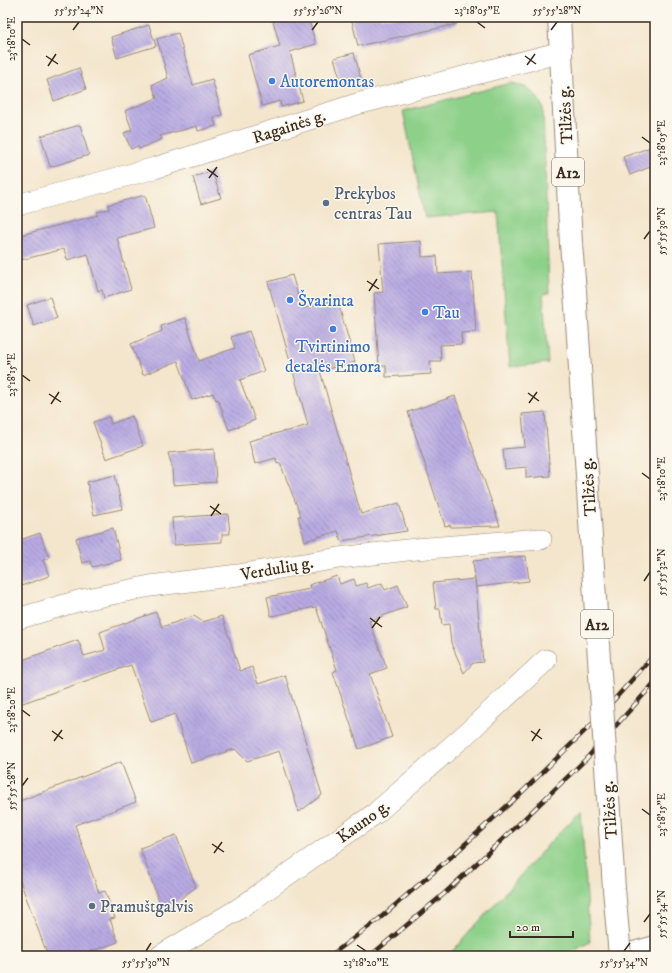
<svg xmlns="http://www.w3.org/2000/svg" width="672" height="973" viewBox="0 0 672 973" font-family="'IM FELL DW Pica',serif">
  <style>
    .green { fill: #8dd089; stroke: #647d54 }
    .building { fill: url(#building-back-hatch) }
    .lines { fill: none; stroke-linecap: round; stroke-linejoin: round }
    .street-casing { stroke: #988876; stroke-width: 22 }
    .primary-casing { stroke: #988876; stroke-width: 24 }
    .highway-casing { stroke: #988876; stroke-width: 24 }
    .street { stroke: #fff; stroke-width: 21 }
    .primary { stroke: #fff; stroke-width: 22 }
    .highway { stroke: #fff; stroke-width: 22 }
    .rail-casing { stroke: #3b2a1e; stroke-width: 4.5 }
    .rail { stroke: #fbf7ec; stroke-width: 3; stroke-dasharray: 9; stroke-linecap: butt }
    .highway-bridge-casing { stroke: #988876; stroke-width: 24; stroke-linecap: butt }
    .highway-bridge { stroke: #fff; stroke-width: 22 }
    .ticks { fill: none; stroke: #3b2a1e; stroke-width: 1.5 }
    .shop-dot { fill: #3f7fe0; stroke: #fbf7ec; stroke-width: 1.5 }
    .service-dot { fill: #5c6f8a; stroke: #fbf7ec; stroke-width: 1.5 }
    .labels { text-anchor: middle; stroke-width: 3; stroke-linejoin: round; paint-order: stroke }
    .shield { fill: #fbf7ec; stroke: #75685c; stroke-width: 1 }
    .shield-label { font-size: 16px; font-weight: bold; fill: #3b2a1e }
    .shop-label { font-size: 17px; fill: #366cbe; stroke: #fbf7ec; text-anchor: start }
    .street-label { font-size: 17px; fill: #3b2a1e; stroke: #fbf7ec }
    .service-label { font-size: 17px; fill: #4e5e75; stroke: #fbf7ec; text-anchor: start }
    .neatline { fill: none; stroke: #3b2a1e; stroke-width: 1.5 }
    .ticks-label { font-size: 10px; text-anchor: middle; fill: #3b2a1e }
  </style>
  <defs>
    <pattern id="building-back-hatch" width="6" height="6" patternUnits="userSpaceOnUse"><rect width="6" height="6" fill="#b8aae3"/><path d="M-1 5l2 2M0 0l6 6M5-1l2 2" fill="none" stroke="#978bb7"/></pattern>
  </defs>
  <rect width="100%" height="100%" fill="#fbf7ec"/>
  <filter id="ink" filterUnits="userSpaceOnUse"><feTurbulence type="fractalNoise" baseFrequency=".025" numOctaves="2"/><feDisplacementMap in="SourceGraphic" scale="8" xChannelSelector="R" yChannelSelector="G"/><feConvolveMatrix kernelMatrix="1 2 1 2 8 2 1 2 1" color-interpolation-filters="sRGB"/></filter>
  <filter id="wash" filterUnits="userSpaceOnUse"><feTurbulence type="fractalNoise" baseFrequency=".012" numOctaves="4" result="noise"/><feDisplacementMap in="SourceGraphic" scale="16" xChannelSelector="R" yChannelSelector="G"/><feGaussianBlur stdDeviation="0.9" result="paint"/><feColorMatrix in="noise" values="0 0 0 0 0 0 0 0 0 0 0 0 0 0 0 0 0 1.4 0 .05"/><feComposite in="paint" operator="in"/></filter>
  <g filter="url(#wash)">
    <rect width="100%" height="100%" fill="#f4e6cd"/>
    <path class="green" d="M511 83C526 85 537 93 543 108L549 293 543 294 548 363 510 367 498 212 425 218 403 111Z
      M581 811 590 942 564 956H448L554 838Z"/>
    <g id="blocks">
      <path class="building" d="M272 17H308L316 44 290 52 303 101 281 107 280 101 262 106 248 55 280 46Z
        M351 17H457V24L358 46Z
        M149 25 156 46 117 58 111 37Z
        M178 33 193 85 212 79 222 115 213 117 216 126 198 131 197 126 160 136 162 139 139 149 138 146 131 149 124 133 132 130 125 111 157 98 152 85 168 78 157 39Z
        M354 53 361 79 342 85 334 58Z
        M79 68 86 89 54 101 47 80Z
        M80 125 89 155 50 167 41 136Z
        M651 147 655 157V165L630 175 623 157Z
        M212 171 221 198 201 204 193 177Z
        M145 195 154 228 117 238 131 289 104 298 102 290 98 291 88 254 67 260 64 249 17 261V236L98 215 97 212 109 209 108 205Z
        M421 241 422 257 437 256 438 274 472 272 476 332 461 333 462 344 440 345 441 361H430L431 374 386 377V366H379L374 293 383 292 379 244Z
        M292 275 302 309 337 299 355 362 320 371 361 514 399 503 407 531 341 541 338 531 305 541 298 516H301L280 463 277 464 276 458 255 464 249 441 285 431V432L308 425 268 282Z
        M50 297 57 318 34 326 27 305Z
        M185 318 199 361 235 348 231 337 249 331 264 371 240 380 255 420 229 430 218 399 216 400 213 393 192 400 178 361 143 375 131 344 162 331 161 326Z
        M455 396 500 526 451 527 450 525 445 526 408 412Z
        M545 412 550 476 526 478V467L505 469 503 449 525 447 522 414Z
        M132 416 143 446 106 459 93 422 109 417 111 424Z
        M214 449 216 482 173 485 172 466 168 453Z
        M115 475 122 509 94 515 87 482Z
        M228 514 230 534H222V542L174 545 172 518Z
        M113 528 121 560 92 567 90 561 82 563 76 538Z
        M40 533 49 558 43 560 49 576 21 586 17 573V541Z
        M526 556 529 581 476 587 473 561Z
        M337 576 340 584 354 579 356 586 366 583 368 588 382 583 385 590 398 585 407 607 369 621 387 668 370 674 392 737 359 749 333 672 337 670 316 607 271 616 267 597 310 589 309 585Z
        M475 579 483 662 473 663 464 673 451 643 449 624 442 625 440 609H436L433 583Z
        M156 612 162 627 194 616 203 622 222 616 240 671 252 667 258 684 285 675 322 795 299 812 279 751 247 761 235 749 191 763 175 714 151 722 131 665 17 705V662L78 640 84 656 105 650 100 632Z
        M121 762 136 802 75 825 99 893 105 891 115 918 110 919 118 942 78 956H48L17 873V802Z
        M176 835 196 887 163 912 140 848Z"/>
    </g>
  </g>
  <g filter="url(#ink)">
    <use href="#blocks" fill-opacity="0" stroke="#988876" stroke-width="1"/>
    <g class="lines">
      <g class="street-casing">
        <path id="street" d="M17 205 155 168 357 104 562 52
          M17 619 78 601 150 586 238 575 339 558 416 549 541 539
          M160 956 237 910 376 813 466 734 546 660"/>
      </g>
      <g class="primary-casing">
        <path id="primary" d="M622 956 655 947"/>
      </g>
      <g class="highway-casing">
        <path id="highway" d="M559 17 571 244 575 291"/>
      </g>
      <use href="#street" class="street"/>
      <use href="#primary" class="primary"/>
      <use href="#highway" class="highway"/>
      <g class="rail-casing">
        <path id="rail" d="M330 956 379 919 451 857 519 795 596 720 655 654
          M370 956 445 893 520 823 586 759 655 682"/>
      </g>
      <use href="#rail" class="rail"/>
      <g class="highway-bridge-casing">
        <path id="highway-bridge" d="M575 291 614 889 620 956"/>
      </g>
      <use href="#highway-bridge" class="highway-bridge"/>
    </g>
  </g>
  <path class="ticks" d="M477 22 485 28M73 30 79 22M312 30 318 22M551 30 557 22M22 39 30 45M46 56 58 64M525 56 536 64M527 65 535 54M48 66 56 54M642 137 650 143M207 169 218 177M209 178 217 167M644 239 650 231M367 281 379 289M369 291 377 279M22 375 30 381M528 393 539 401M49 394 61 402M529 403 537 392M51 404 59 392M642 473 650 479M210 506 221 514M211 516 219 504M644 581 650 572M370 618 382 627M372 628 380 617M22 710 30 716M52 731 63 739M531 731 542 739M54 741 62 730M532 741 540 729M22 786 28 778M642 809 650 815M212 844 224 852M214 853 222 842M644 922 650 914M357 945 366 951M146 951 151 943M624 951 630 943"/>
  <g class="shop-dot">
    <circle cx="272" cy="81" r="4"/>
    <circle cx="290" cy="300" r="4"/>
    <circle cx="425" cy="312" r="4"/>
    <circle cx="333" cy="329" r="4"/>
  </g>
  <g class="service-dot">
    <circle cx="326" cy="203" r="4"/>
    <circle cx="92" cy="906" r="4"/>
  </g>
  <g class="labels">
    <g class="shield">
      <rect x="552" y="158" width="32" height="28" rx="3"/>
      <rect x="581" y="610" width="32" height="28" rx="3"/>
    </g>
    <g class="shield-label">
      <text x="568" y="178">A12</text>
      <text x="597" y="630">A12</text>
    </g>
    <g class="shop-label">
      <text x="280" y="87">Autoremontas</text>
      <text x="298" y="306">Švarinta</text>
      <text x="433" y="318">Tau</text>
      <text x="333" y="352" text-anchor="middle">Tvirtinimo<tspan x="333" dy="20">detalės Emora</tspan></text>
    </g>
    <g class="street-label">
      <text transform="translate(565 115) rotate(-93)" y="6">Tilžės g.</text>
      <text transform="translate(289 126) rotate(-18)" y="6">Ragainės g.</text>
      <text transform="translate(588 487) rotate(-94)" y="6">Tilžės g.</text>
      <text transform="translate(277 568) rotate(-10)" y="6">Verdulių g.</text>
      <text transform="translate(609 810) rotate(-94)" y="6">Tilžės g.</text>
      <text transform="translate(363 821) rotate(-36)" y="6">Kauno g.</text>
    </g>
    <g class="service-label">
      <text x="334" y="199">Prekybos<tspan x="334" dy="20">centras Tau</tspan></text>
      <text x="100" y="912">Pramuštgalvis</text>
    </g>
  </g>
  <rect width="672" height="973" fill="none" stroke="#fbf7ec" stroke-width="44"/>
  <path d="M510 931v6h63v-6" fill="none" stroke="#3b2a1e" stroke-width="2"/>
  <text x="516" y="931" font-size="12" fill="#3b2a1e" stroke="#fbf7ec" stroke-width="3" paint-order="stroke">20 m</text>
  <rect x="22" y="22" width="628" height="929" class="neatline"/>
  <g class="ticks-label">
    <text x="79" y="14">55°55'24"N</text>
    <text x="318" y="14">55°55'26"N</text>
    <text x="477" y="14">23°18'05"E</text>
    <text x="557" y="14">55°55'28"N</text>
    <text transform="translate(11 39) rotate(-90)" y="4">23°18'10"E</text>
    <text transform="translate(661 143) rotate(-90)" y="4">23°18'05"E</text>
    <text transform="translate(661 231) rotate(-90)" y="4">55°55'30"N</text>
    <text transform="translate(11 375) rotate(-90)" y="4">23°18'15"E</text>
    <text transform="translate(661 479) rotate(-90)" y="4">23°18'10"E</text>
    <text transform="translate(661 572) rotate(-90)" y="4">55°55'32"N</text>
    <text transform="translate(11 710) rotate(-90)" y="4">23°18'20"E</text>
    <text transform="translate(11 786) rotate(-90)" y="4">55°55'28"N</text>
    <text transform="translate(661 815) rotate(-90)" y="4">23°18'15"E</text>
    <text transform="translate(661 914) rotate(-90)" y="4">55°55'34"N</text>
    <text x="146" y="966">55°55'30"N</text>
    <text x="366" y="966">23°18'20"E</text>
    <text x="624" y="966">55°55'34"N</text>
  </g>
</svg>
